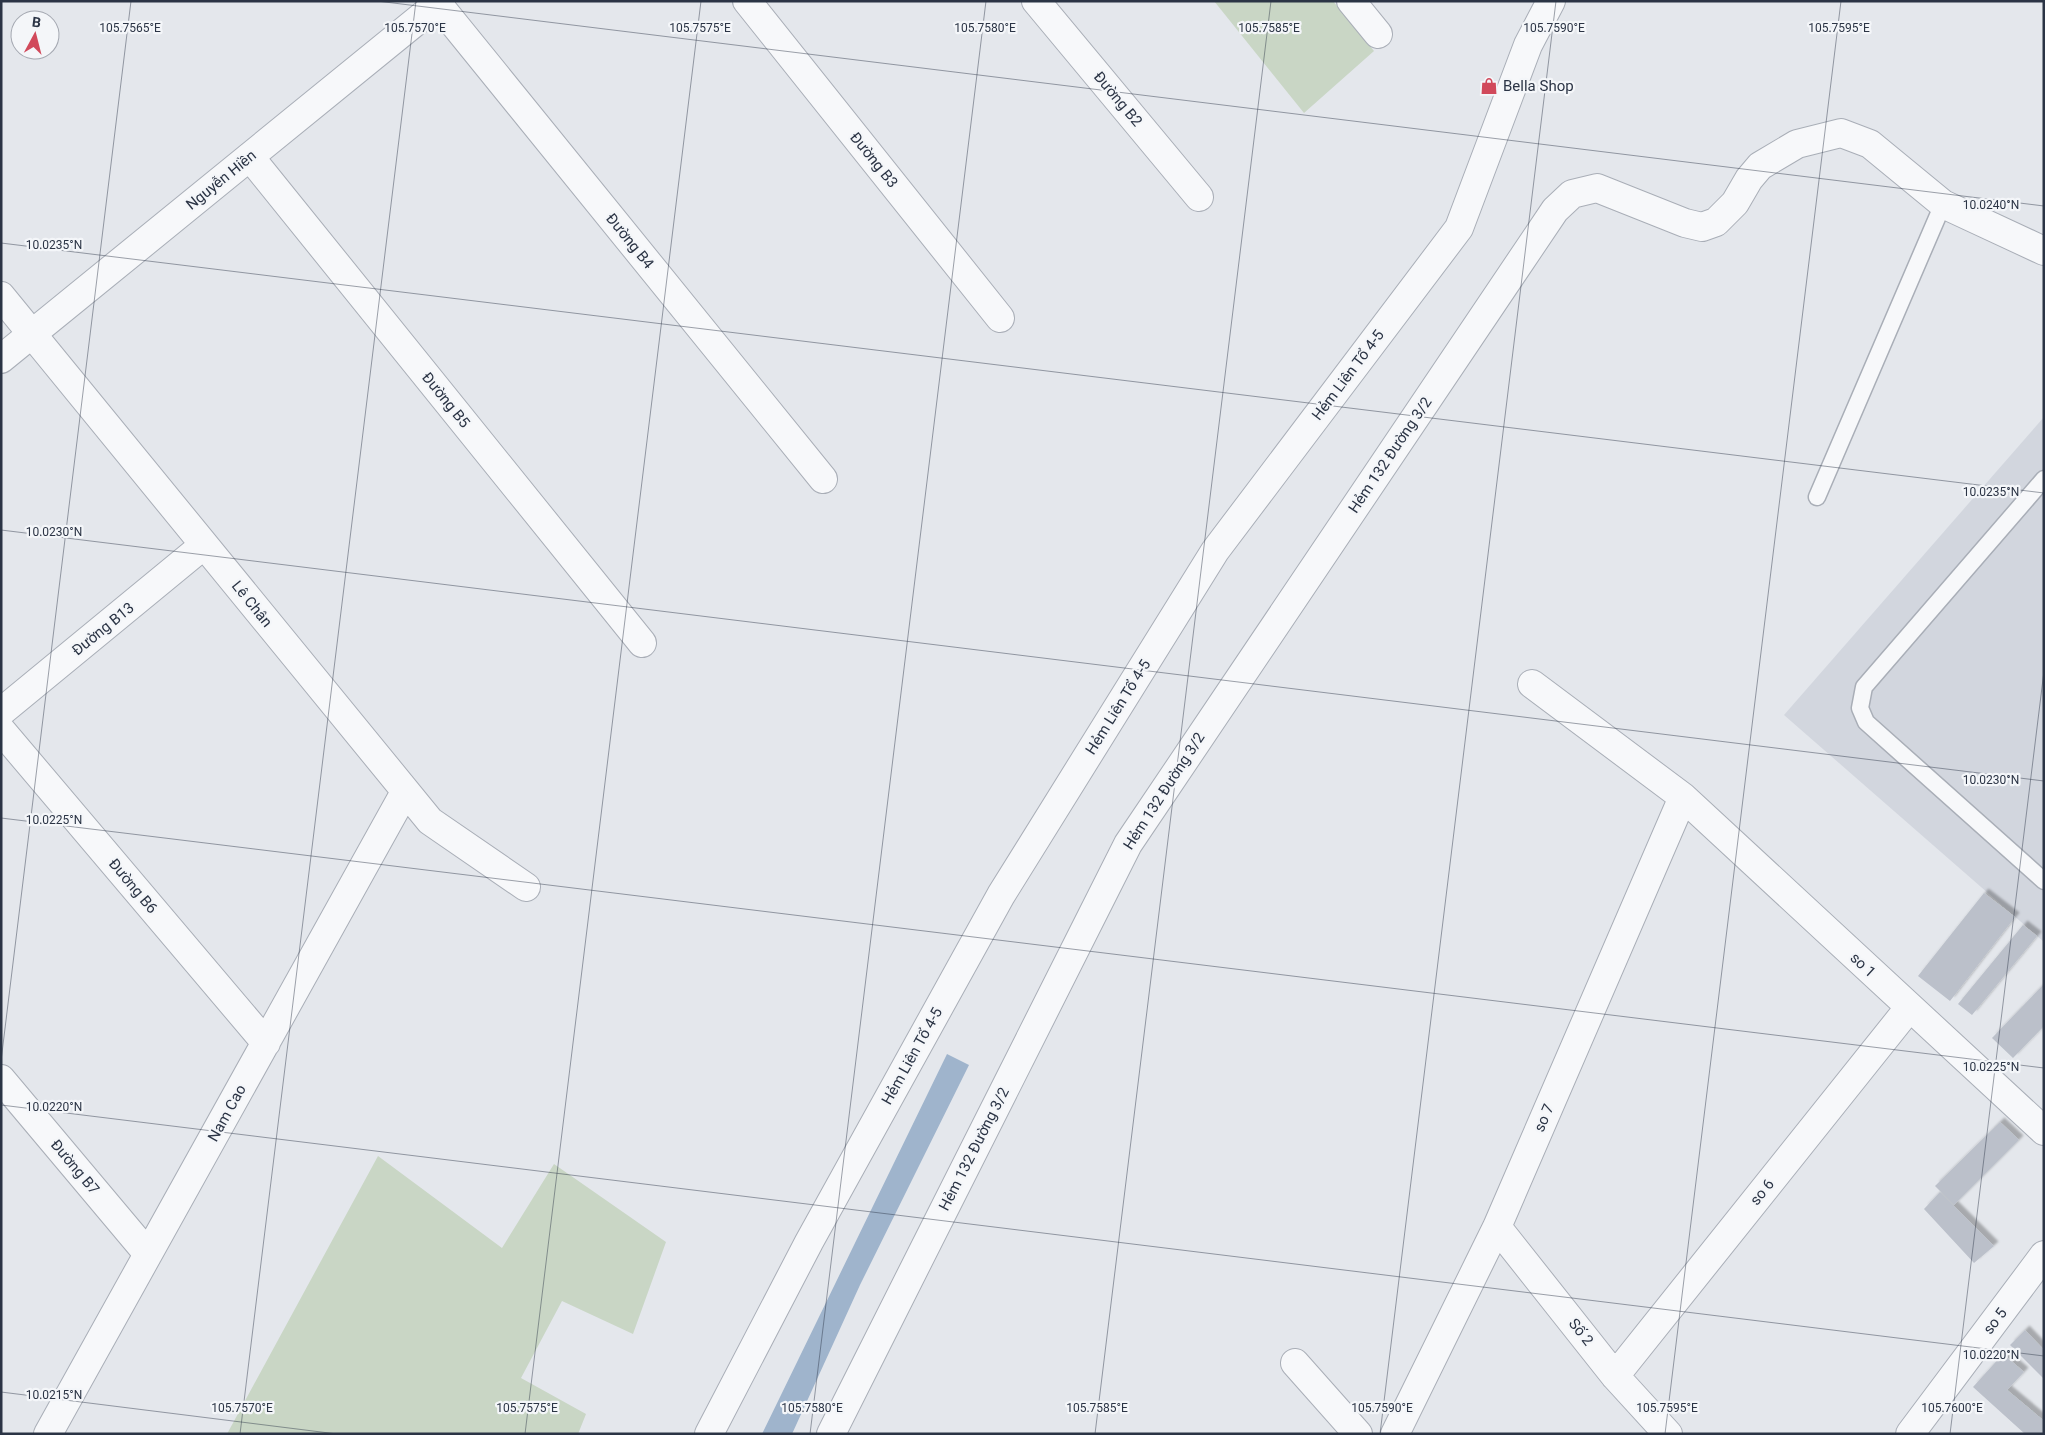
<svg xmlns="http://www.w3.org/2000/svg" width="2045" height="1435" viewBox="0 0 2045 1435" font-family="Roboto,sans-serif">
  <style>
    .built { fill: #d2d6de }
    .green { fill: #c9d6c5 }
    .water { fill: #9fb4cc }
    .building { fill: #bbc0ca; filter: url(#shadow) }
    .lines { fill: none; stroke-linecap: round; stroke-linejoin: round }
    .service-casing { stroke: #a9aeb7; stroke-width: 19 }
    .minor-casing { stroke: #a9aeb7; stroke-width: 30 }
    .tertiary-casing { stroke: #a9aeb7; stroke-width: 30 }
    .service { stroke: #f7f8fa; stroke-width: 16 }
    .minor { stroke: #f7f8fa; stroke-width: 28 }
    .tertiary { stroke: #f7f8fa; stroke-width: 28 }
    .ticks { fill: none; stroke: #2b3445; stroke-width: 1; stroke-opacity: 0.45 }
    .labels { text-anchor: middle; stroke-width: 4.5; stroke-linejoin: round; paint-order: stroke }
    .poi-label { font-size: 15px; fill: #2b3445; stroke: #f4f6f9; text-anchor: start }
    .street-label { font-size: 15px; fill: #2b3445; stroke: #f4f6f9 }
    .ticks-label { font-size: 12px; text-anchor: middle; fill: #2b3445; stroke: #f4f6f9; stroke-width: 4.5; stroke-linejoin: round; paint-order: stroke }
  </style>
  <defs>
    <filter id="shadow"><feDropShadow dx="4.5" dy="-4.5" stdDeviation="1" flood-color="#0004"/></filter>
  </defs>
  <rect width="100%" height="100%" fill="#e4e7ec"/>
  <path class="built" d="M2044 417V942L1784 715Z"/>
  <path class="green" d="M1214 1H1333L1374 51 1304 113Z
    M378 1156 502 1248 554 1164 666 1242 633 1334 562 1301 521 1378 586 1414 578 1434H227Z"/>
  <path class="water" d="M947 1054 969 1065 860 1285 792 1434H762Z"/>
  <path class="building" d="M1984 893 2015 917 1950 1001 1918 976Z
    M2023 925 2037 936 1972 1015 1958 1004Z
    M2044 984V1026L2013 1058 1992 1038Z
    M2000 1122 2019 1140 1954 1205 1935 1186Z
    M1940 1192 1994 1246 1974 1263 1924 1209Z
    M2025 1330 2044 1350V1379L2010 1345Z
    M2003 1354 2024 1372 2007 1390 2044 1421V1434H2025L1973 1387Z"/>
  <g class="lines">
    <g class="service-casing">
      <path id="service" d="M2044 479 1864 687 1860 708 1866 722 2044 881
        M1817 497 1943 204"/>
    </g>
    <g class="minor-casing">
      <path id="minor" d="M747 1 1000 318
        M1036 1 1199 197
        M1351 1 1378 34
        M438 4 823 479
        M250 157 642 643
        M1 296 430 821 526 887
        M1532 684 1683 797 2044 1131
        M1 712 204 545
        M1 730 266 1043
        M1 1079 148 1254
        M1497 1227 1615 1376 1668 1434
        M1295 1363 1358 1434
        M1615 1376 1909 1008
        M48 1434 405 792
        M709 1434 809 1242 1001 895 1215 551 1459 228 1528 45 1551 1
        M831 1434 1128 844 1555 210 1572 194 1597 188 1685 223 1702 227 1716 222 1735 203 1749 179 1760 166 1797 144 1841 133 1870 144 1943 204 2044 251
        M1395 1434 1497 1227 1683 797
        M1910 1434 2044 1255"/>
    </g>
    <g class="tertiary-casing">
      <path id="tertiary" d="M1 359 441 1"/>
    </g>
    <use href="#service" class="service"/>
    <use href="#minor" class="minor"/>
    <use href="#tertiary" class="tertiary"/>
  </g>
  <path class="ticks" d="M377 1 2044 206M1 243 2044 493M1 530 2044 781M1 818 2044 1068M1 1061 131 1M1 1105 2044 1356M1 1392 337 1434M240 1434 416 1M525 1434 701 1M810 1434 986 1M1095 1434 1271 1M1380 1434 1556 1M1665 1434 1841 1M1950 1434 2044 671"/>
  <defs>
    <g id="shop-bare" transform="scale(1.35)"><path d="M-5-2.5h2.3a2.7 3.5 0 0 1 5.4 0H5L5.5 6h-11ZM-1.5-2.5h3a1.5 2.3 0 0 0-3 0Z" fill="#d1495b" stroke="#f4f6f9" stroke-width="2.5" paint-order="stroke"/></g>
  </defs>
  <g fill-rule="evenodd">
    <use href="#shop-bare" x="1489" y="86"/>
  </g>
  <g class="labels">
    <g class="poi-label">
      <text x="1503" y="91">Bella Shop</text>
    </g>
    <g class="street-label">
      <text transform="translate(1118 99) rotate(50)" y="5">Đường B2</text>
      <text transform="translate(874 160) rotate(51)" y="5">Đường B3</text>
      <text transform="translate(221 180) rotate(-39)" y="5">Nguyễn Hiền</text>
      <text transform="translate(630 241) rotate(51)" y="5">Đường B4</text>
      <text transform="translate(1348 375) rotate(-53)" y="5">Hẻm Liên Tổ 4-5</text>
      <text transform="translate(446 400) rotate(51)" y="5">Đường B5</text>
      <text transform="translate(1390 455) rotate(-56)" y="5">Hẻm 132 Đường 3/2</text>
      <text transform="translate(252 604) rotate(51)" y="5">Lê Chân</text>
      <text transform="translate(103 629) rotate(-39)" y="5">Đường B13</text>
      <text transform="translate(1118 707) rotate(-58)" y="5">Hẻm Liên Tổ 4-5</text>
      <text transform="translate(1164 791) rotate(-57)" y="5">Hẻm 132 Đường 3/2</text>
      <text transform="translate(133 886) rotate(50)" y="5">Đường B6</text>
      <text transform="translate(1863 965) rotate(43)" y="5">so 1</text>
      <text transform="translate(912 1056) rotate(-61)" y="5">Hẻm Liên Tổ 4-5</text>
      <text transform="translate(227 1113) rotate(-61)" y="5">Nam Cao</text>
      <text transform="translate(1544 1118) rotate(-67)" y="5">so 7</text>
      <text transform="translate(974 1149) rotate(-63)" y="5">Hẻm 132 Đường 3/2</text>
      <text transform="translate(75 1167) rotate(50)" y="5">Đường B7</text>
      <text transform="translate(1762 1192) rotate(-51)" y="5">so 6</text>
      <text transform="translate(1995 1321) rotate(-53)" y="5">so 5</text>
      <text transform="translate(1581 1332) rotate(52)" y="5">Số 2</text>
    </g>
  </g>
  <g class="ticks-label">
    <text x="130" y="32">105.7565°E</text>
    <text x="415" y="32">105.7570°E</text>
    <text x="700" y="32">105.7575°E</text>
    <text x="985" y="32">105.7580°E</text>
    <text x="1269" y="32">105.7585°E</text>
    <text x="1554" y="32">105.7590°E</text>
    <text x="1839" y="32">105.7595°E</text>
    <text x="1991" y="209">10.0240°N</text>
    <text x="54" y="249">10.0235°N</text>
    <text x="1991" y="496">10.0235°N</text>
    <text x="54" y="536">10.0230°N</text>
    <text x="1991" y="784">10.0230°N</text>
    <text x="54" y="824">10.0225°N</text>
    <text x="1991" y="1071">10.0225°N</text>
    <text x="54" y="1111">10.0220°N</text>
    <text x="1991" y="1359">10.0220°N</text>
    <text x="54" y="1399">10.0215°N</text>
    <text x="242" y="1412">105.7570°E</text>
    <text x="527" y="1412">105.7575°E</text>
    <text x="812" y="1412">105.7580°E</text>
    <text x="1097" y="1412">105.7585°E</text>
    <text x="1382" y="1412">105.7590°E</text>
    <text x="1667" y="1412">105.7595°E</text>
    <text x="1952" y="1412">105.7600°E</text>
  </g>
  <rect width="2045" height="1435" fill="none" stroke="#2b3445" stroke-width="5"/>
  <g transform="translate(35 35) rotate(7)"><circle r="24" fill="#f4f6f9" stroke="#a4a8b1"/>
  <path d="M0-4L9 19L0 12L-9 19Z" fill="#d1495b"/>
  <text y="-8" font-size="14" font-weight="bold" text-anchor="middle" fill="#2b3445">B</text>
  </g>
</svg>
